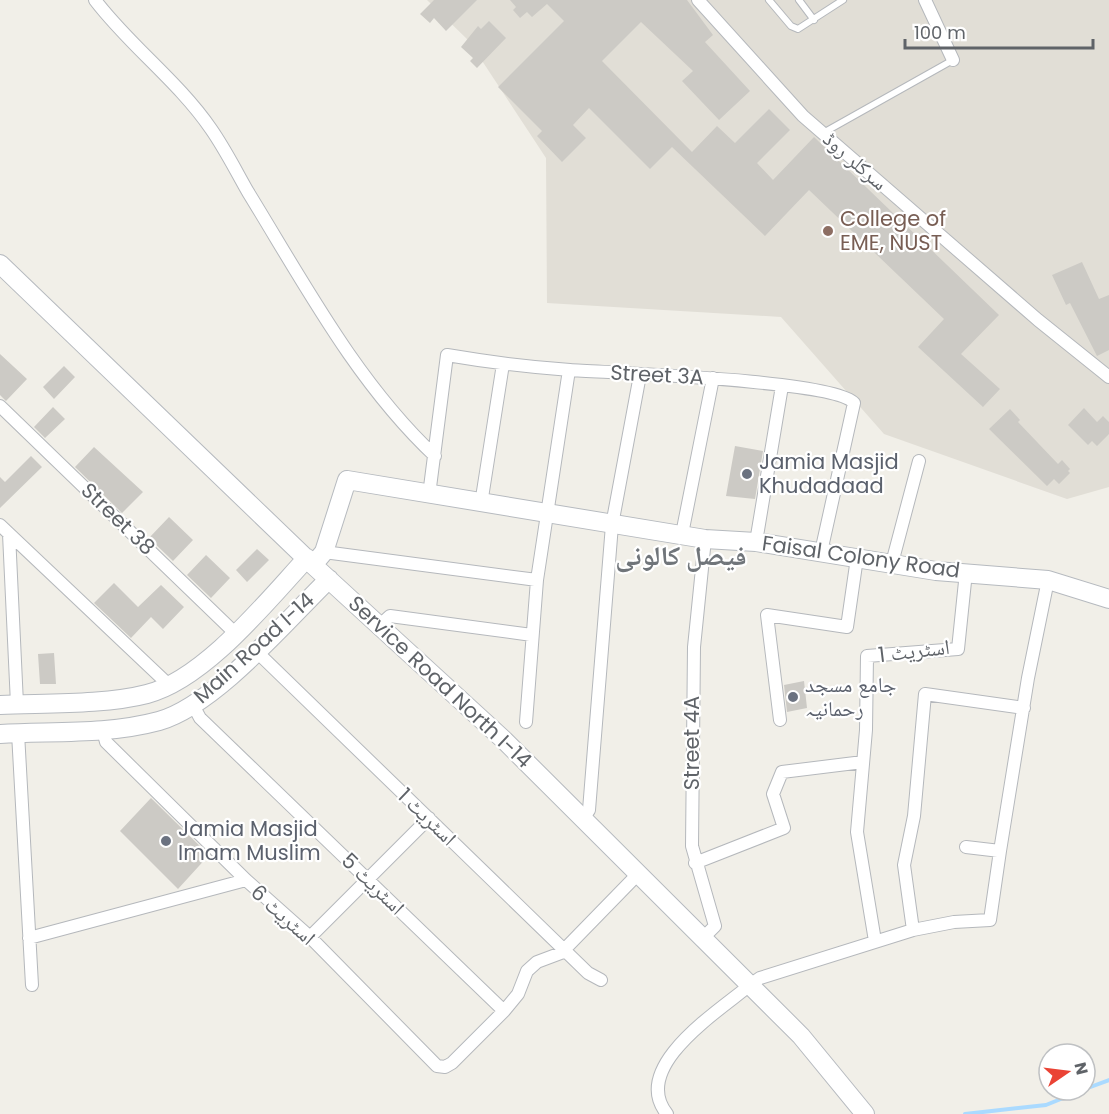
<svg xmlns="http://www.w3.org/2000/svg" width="1109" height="1114" viewBox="0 0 1109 1114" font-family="Poppins,'Noto Naskh Arabic',sans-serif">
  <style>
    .education { fill: #e1ded6 }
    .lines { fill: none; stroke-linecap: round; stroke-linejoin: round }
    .stream { stroke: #aadaff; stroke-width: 4 }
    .building { fill: #cccac5 }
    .lane-casing { stroke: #b5b8bc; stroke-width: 8 }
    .street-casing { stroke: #b5b8bc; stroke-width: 14 }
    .secondary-casing { stroke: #b6babf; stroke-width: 20 }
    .lane { stroke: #fff; stroke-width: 6 }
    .street { stroke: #fff; stroke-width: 12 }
    .secondary { stroke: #fff; stroke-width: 18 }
    .education-dot { fill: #8d6e63; stroke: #fff; stroke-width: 2 }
    .worship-dot { fill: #6b7280; stroke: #fff; stroke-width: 2 }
    .labels { text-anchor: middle; stroke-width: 4.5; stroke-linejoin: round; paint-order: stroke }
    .street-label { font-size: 21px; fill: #5f6368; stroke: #fff }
    .education-label { font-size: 21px; fill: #785e54; stroke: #fff; text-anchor: start }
    .worship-label { font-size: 21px; fill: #5b616d; stroke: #fff; text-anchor: start }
    .district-label { font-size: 27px; font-weight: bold; fill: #70757a; stroke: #fff }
  </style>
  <rect width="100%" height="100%" fill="#f1efe8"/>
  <path class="education" d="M427 0H1109V487L1067 499 884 434 781 317 547 303 546 158 469 41Z"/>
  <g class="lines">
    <path class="stream" d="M1085 1089 1109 1080
      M965 1114 1046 1105 1083 1090"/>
  </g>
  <path class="building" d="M434 0H477L446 31 434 18 430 23 420 14Z
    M510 0H687L713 35 705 42 750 91 719 120 682 81 693 71 641 22 602 61 692 152 717 126 735 143 769 109 790 130 757 163 773 180 814 137 999 315 961 354 1000 389 983 407 918 347 944 319 809 190 765 236 672 147 650 169 589 108 573 125 586 138 562 162 537 136 542 131 498 87 564 21 547 4 532 17 527 12 520 18 513 10 516 7Z
    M489 21 506 38 477 68 470 61 473 58 461 47 478 26 481 29Z
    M1082 262 1099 299 1109 295V350L1097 356 1070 303 1066 305 1052 275Z
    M0 354 27 379 6 401 0 395Z
    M64 366 75 377 54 399 43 387Z
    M53 407 65 419 45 438 34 427Z
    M1084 408 1097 422 1103 416 1109 422V434L1097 446 1092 441 1088 445 1068 425Z
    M1010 409 1020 420 1018 422 1058 464 1062 460 1070 469 1068 471 1070 473 1059 484 1054 479 1047 486 989 429Z
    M735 446 763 451 755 499 726 496Z
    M94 447 143 492 122 513 75 467Z
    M31 456 42 467 0 508V477L5 482Z
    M169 517 193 540 173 561 149 538Z
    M257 549 269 560 247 582 236 570Z
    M206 555 230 578 211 598 187 575Z
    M114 583 138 607 161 585 184 607 163 629 151 617 131 638 94 603Z
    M54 653 56 684H40L38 654Z
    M804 681 807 708 787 712 784 685Z
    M151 798 209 855 178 889 120 831Z"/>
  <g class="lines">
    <g class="lane-casing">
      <path id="lane" d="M769 0 791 26 798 29 843 0
        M799 0 814 20
        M823 133 953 60"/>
    </g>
    <g class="street-casing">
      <path id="street" d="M95 0C130 46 178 81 211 129 225 149 236 171 248 192 304 283 357 383 435 456
        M698 0 803 116 1038 320 1109 377
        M925 0 953 60
        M0 406 235 633
        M429 495 447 355C488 362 528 367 570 370 612 373 835 380 854 403L821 552
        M481 504 503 364
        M0 525 170 686
        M9 534 17 704
        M682 534 713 378
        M756 542 782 386
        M324 552 537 580
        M892 563 919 461
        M380 625 390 616 532 635
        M256 651 588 973 601 980
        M193 705 200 718 504 1011
        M780 720 767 615 847 627 857 558
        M526 722 537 580 569 370
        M103 731 106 742 246 880 310 937 437 1066 445 1067 452 1063 504 1011 518 994 527 971 537 962 561 953 638 874
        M18 733 32 985
        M583 819 589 810 612 525 640 375
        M966 847 1000 851 1028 678 1048 580
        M1000 851 990 920 954 922 913 930 904 865 914 816 925 694 1024 708
        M695 863 784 828 773 794 782 772 863 762
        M310 937 429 818
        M29 938 246 880
        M703 938 715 926 692 846 694 647 705 539
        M875 941 857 832 866 730 867 656 958 649 966 572
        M667 1114C629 1067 719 1011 750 985L760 978 913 930"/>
    </g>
    <g class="secondary-casing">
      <path id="secondary" d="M0 264 313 565 504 740 801 1036 865 1114
        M313 565 324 552 347 480 705 539 756 542 936 571 1048 580 1109 599
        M0 705C44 703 105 705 147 694 205 679 267 601 307 558
        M0 734C53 731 107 735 159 721 215 705 286 621 329 579"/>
    </g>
    <use href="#lane" class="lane"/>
    <use href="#street" class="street"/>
    <use href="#secondary" class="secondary"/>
  </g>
  <circle class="education-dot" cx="828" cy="231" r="6"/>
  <g class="worship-dot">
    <circle cx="747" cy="474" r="6"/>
    <circle cx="793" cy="697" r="6"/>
    <circle cx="166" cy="841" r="6"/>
  </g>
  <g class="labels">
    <g class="street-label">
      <text transform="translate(855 161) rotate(41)" y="7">سرکلر روڈ</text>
      <text transform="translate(657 375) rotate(3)" y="7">Street 3A</text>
      <text transform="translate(118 519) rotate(44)" y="7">Street 38</text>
      <text transform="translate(861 557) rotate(8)" y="7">Faisal Colony Road</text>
      <text transform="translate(254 648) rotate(-42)" y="7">Main Road I-14</text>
      <text transform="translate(914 651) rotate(-7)" y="7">اسٹریٹ 1</text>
      <text transform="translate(440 682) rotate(43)" y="7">Service Road North I-14</text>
      <text transform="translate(692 743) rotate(-90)" y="7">Street 4A</text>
      <text transform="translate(427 817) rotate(44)" y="7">اسٹریٹ 1</text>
      <text transform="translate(373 884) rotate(44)" y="7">اسٹریٹ 5</text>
      <text transform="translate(283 915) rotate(42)" y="7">اسٹریٹ 6</text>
    </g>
    <g class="education-label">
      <text x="840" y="226">College of<tspan x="840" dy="24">EME, NUST</tspan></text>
    </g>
    <g class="worship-label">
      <text x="759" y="469">Jamia Masjid<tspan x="759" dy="24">Khudadaad</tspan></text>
      <text x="805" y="692">جامع مسجد<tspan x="805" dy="24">رحمانیہ</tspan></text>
      <text x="178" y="836">Jamia Masjid<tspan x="178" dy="24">Imam Muslim</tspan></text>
    </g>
    <g class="district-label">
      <text x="681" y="565">فیصل کالونی</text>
    </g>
  </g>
  <g transform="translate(1067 1072) rotate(76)"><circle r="28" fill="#ffffff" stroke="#bfc1c3" stroke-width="1.5"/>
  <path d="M0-4.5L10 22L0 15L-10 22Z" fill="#ea4335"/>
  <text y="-9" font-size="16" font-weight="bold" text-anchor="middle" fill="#5f6368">N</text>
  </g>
  <path d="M905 39v9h188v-9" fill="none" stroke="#5f6368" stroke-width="3"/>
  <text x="914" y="39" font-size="18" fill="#5f6368" stroke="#ffffff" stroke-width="4.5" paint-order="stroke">100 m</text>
</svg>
